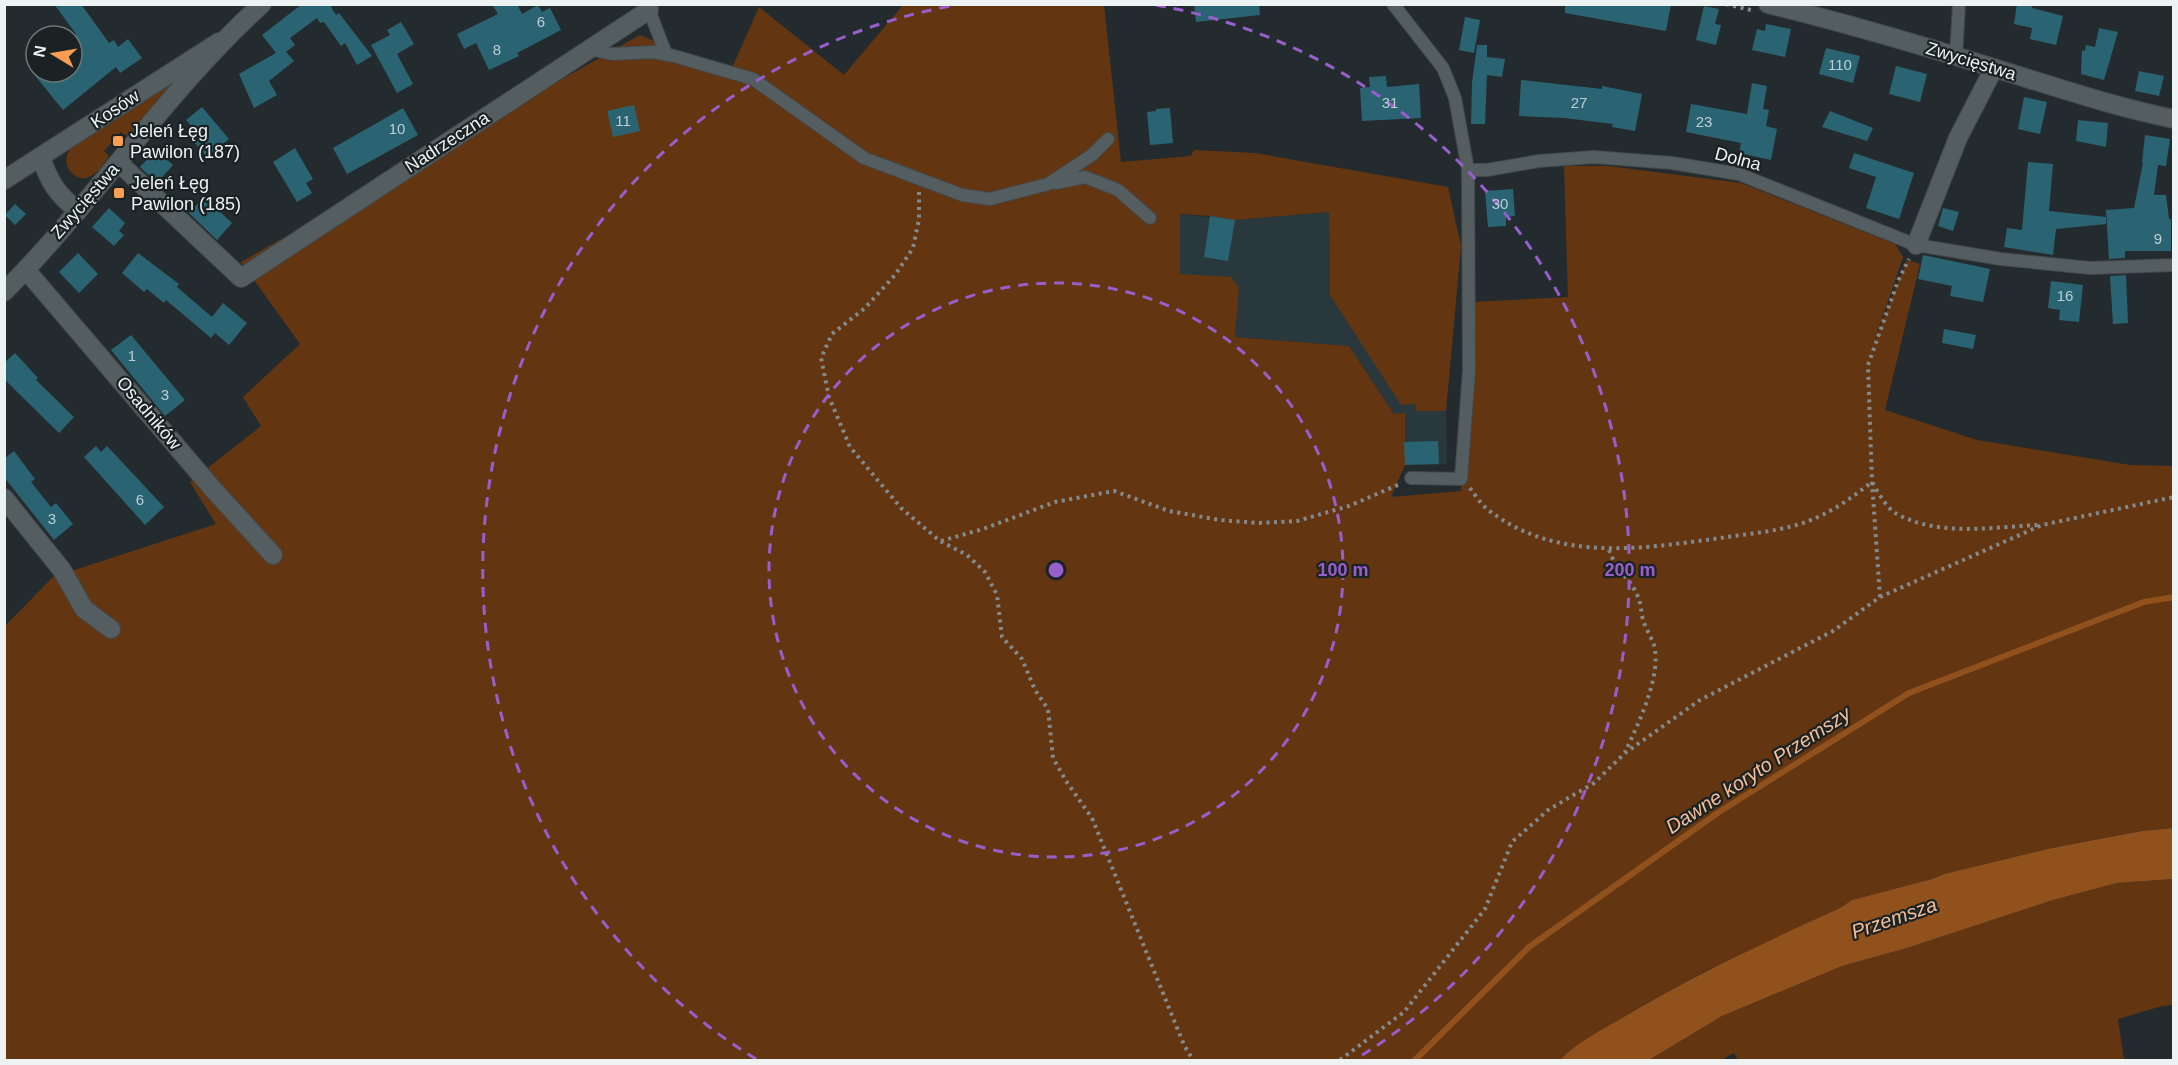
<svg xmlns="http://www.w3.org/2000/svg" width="2178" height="1065" viewBox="0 0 2178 1065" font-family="Arial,sans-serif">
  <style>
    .built { fill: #29383c }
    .green { fill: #633611 }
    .water { fill: #90511d }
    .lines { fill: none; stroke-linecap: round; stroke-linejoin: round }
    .stream { stroke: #90511d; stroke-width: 6 }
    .building { fill: #2a6472 }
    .lane-casing { stroke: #43494b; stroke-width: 14 }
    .street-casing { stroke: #43494b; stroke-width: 20 }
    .secondary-casing { stroke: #43494b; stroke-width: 20 }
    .path { stroke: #848a8c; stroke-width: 4; stroke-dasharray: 3 4.5; stroke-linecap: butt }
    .lane { stroke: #545d5f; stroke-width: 12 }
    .street { stroke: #545d5f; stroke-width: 18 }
    .secondary { stroke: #545d5f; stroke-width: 18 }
    .ring { fill: none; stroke: #985ecc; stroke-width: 3; stroke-dasharray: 10 8 }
    .poi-dot { fill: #fc9d54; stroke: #1a2224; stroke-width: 2 }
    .labels { text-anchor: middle; stroke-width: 4.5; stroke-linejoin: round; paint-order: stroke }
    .number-label { font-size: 15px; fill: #bcced3 }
    .street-label { font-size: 18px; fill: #edf2f3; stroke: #1a2224 }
    .poi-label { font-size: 18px; fill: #edf2f3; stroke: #1a2224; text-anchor: start }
    .water-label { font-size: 20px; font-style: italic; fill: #f6be98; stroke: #1a2224 }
    .centre { fill: #985ecc; stroke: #1a2224; stroke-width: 3 }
    .ring-label { font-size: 18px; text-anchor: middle; font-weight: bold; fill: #985ecc; stroke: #1a2224; stroke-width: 4.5; stroke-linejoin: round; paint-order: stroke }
  </style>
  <rect width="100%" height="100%" fill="#242b2e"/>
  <path class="built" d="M1329 212 1330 295 1415 404 1416 411H1446L1447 464 1405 465 1404 442 1394 414 1349 346 1235 337 1239 288 1180 275V214L1235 220Z"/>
  <path class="green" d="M903 5H1104L1121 162 1191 156 1194 150 1255 153 1448 187 1461 246 1446 411H1416L1415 404 1401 405 1330 295 1329 212 1235 220 1210 216 1180 214V274L1231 277 1239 288 1235 337 1349 346 1394 414 1405 413V465L1391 497 1461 491 1473 302 1568 297 1564 166H1608L1741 183 1895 244 1903 257 1873 345 1907 260 1920 264 1885 410 1977 440 2130 465 2173 466V828L2142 831 2052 848 1944 874 1932 879 1852 900 1840 908 1706 971 1647 1003 1566 1054 1560 1060H5L4 627 53 577 216 524 190 482 261 426 243 397 300 344 241 262 640 35 678 51 732 68 759 7 844 75Z
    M171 83V86L126 136 121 132 104 151 109 156C104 163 98 173 89 177 77 183 63 168 67 156 68 151 72 147 75 143Z
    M2173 879V1005L2162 1006 2118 1019 2124 1060H1738L1734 1053 1721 1060H1649L1722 1016 1842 966 1907 948 2053 900 2117 883Z"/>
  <path class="water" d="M2173 828V879L2117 883 2053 900 1907 948 1842 966 1722 1016 1649 1060H1560C1577 1042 1602 1030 1624 1017 1693 975 1766 942 1840 908L1852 900 1932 879 1944 874 2052 848 2142 831Z"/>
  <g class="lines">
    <path class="stream" d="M1415 1060 1529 947 1719 812 1909 693 2144 602 2174 597"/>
  </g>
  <path class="building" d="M54 4H81L109 43 114 40 118 47 128 39 142 58 120 73 116 67 63 110 32 72H72V64L81 56 72 42V38L76 34Z
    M302 4H335L331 7 336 15 339 13 372 56 357 65 345 43 341 46 324 22 320 23 317 18 290 38 295 45 286 52 294 61 269 81 277 95 254 108 239 74 276 53 262 35Z
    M492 4H517L522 14 538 5 542 12 550 8 561 30 517 53 519 56 489 70 476 43 464 49 457 34 498 14Z
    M1194 4H1259L1260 15 1196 22Z
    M1565 4H1671L1666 31 1565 13Z
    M2017 4H2032V8L2063 16 2056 45 2030 39 2032 28 2014 24Z
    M1704 6 1719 9 1715 24 1721 25 1716 45 1696 40Z
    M1465 17 1480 20 1474 53 1459 50Z
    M401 22 414 44 397 54 413 84 397 93 371 45 390 35 387 30Z
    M1766 24 1791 29 1785 57 1752 50 1757 29 1765 31Z
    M2099 28 2118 32 2104 80 2081 74 2082 50 2085 51 2086 45 2095 47Z
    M1477 45H1487V57L1505 59 1502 77 1487 75 1485 124H1471L1472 83Z
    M1826 48 1860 56 1853 83 1819 74Z
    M1896 66 1927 74 1920 102 1889 94Z
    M2139 71 2164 76 2159 96 2135 91Z
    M1386 76 1387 87 1419 84 1421 118 1362 121 1360 88 1370 87 1369 77Z
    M1521 80 1602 89V86L1642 94 1635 131 1612 127 1613 124 1564 118 1519 116Z
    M1752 83 1767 86 1763 109 1769 110 1766 126 1777 129 1771 160 1739 153 1741 143 1686 132 1691 104 1747 114Z
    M2024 97 2047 102 2040 134 2018 129Z
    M634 105 640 131 613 137 607 111Z
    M202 107 229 139 207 157 187 134 194 129 186 120Z
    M403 108 418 135 347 174 333 148Z
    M1170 108 1173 143 1150 145 1147 112 1156 111V109Z
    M1830 111 1873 128 1867 141 1822 127Z
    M2078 120 2108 123 2106 147 2076 141Z
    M2145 135 2170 139 2166 166 2158 165 2154 195H2166L2169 219H2171V251H2125V258L2109 259 2106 210 2134 208 2143 163H2142Z
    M295 148 313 179 306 183 312 193 297 202 273 162Z
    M156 150 173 165 157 183 140 167Z
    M1854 153 1914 173 1899 219 1866 208 1876 177 1849 168Z
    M2028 162 2053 164 2049 211 2106 217V224L2056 229 2053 255 2004 247 2007 228 2022 230Z
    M1513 189 1515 216 1506 217V226L1488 227 1485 191Z
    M204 197 232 223 217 240 189 213Z
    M15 204 26 214 15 225 5 215Z
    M109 208 125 223 119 231 124 235 114 246 92 227Z
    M1943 208 1959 212 1953 231 1938 226Z
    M1210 216 1235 220 1228 261 1204 257Z
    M78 253 98 274 79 293 59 272Z
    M138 253 179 284 177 287 212 317 223 303 247 323 229 345 215 333 211 338 166 300 164 303 147 289 144 292 122 273Z
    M1923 255 1990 269 1983 302 1950 296 1952 286 1918 279Z
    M2126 275 2128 323 2113 324 2110 276Z
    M2051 281 2083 285 2079 322 2059 320 2060 310 2048 308Z
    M1944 329 1976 335 1973 349 1942 343Z
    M131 335 185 400 165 416 111 350Z
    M15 353 38 378 36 380 74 417 59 433 4 379V363Z
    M1438 441 1439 464 1405 465 1404 442Z
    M96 446 101 452 107 446 164 507 145 525 84 457Z
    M14 451 35 479 31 482 51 507 56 503 73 524 54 540 4 477V459Z"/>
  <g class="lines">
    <g class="lane-casing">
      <path id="lane" d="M1393 4 1443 68 1455 98 1468 170H1487L1539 161 1594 157 1672 163 1739 174 1916 245 2001 259 2090 268 2174 265
        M649 10 666 54
        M589 49 612 54 653 52 674 56 753 79 864 158 962 195 990 199 1048 184 1092 155 1108 139
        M1956 57 1959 4
        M1056 183 1085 177 1118 190 1150 218
        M1411 478 1461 479 1469 370 1468 170"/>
    </g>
    <g class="street-casing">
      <path id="street" d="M41 158C50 183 57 194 78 211
        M119 163 241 278 649 10 647 4
        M4 180 219 42
        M1916 245 1958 138 1994 68
        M26 270 212 488 273 555
        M4 498 62 570 84 609 111 629"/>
    </g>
    <g class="secondary-casing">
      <path id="secondary" d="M1768 4C1845 23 1921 45 1997 69 2056 87 2114 107 2174 119
        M4 292C95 201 168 89 262 4"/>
    </g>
    <path class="path" d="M1726 4 1751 10
      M919 192V219L913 248 895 275 865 308 832 334 821 358 829 397 850 447 901 508 940 541 967 555 985 572 997 595 1002 637 1022 659 1035 690 1048 709 1053 758 1066 781 1092 818 1184 1045 1193 1060
      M1470 488C1475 495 1481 504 1487 509 1556 563 1641 549 1720 538 1753 533 1788 531 1818 517 1838 508 1855 495 1872 482 1878 492 1886 508 1897 514 1939 537 1992 527 2038 525
      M941 541 983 529 1055 502 1114 491 1169 511 1220 520 1259 523 1297 521 1349 506 1400 484
      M1609 550C1615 569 1631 579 1638 597 1641 604 1641 612 1643 620 1646 629 1651 637 1654 645 1662 675 1638 725 1625 752
      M1880 597 1872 482 1868 365 1898 281 1909 259
      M1340 1060 1404 1012 1485 909 1512 842 1548 810 1594 783 1625 753 1700 700 1833 631 1880 597 2042 525 2174 497"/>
    <use href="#lane" class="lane"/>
    <use href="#street" class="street"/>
    <use href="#secondary" class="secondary"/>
  </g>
  <g class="ring">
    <circle cx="1056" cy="570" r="287"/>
    <path d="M756 1059A574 574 0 0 1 956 5M1156 5A574 574 0 0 1 1356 1059"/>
  </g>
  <g class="poi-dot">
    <rect x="112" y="135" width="12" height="12" rx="3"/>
    <rect x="113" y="187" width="12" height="12" rx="3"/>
  </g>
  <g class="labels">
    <g class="number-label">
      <text x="541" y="27">6</text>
      <text x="497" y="55">8</text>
      <text x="1840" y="70">110</text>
      <text x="1390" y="108">31</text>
      <text x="1579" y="108">27</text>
      <text x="623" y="126">11</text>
      <text x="1704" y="127">23</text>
      <text x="397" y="134">10</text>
      <text x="1500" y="209">30</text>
      <text x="2158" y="244">9</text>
      <text x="2065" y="301">16</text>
      <text x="132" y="361">1</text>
      <text x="165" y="400">3</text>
      <text x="140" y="505">6</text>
      <text x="52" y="524">3</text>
    </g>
    <g class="street-label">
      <text transform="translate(1971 61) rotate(17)" y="6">Zwycięstwa</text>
      <text transform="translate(115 109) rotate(-34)" y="6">Kosów</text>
      <text transform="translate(447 142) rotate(-33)" y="6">Nadrzeczna</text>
      <text transform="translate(1738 159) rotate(15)" y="6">Dolna</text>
      <text transform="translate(85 201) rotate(-49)" y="6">Zwycięstwa</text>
      <text transform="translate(149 413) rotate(50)" y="6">Osadników</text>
    </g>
    <g class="poi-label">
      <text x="130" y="137">Jeleń Łęg<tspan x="130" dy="21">Pawilon (187)</tspan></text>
      <text x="131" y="189">Jeleń Łęg<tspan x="131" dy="21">Pawilon (185)</tspan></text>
    </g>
    <g class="water-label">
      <text transform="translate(1758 770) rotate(-33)" y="7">Dawne koryto Przemszy</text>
      <text transform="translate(1894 918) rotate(-19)" y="7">Przemsza</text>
    </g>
  </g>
  <circle cx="1056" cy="570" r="9" class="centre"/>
  <g class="ring-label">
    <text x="1343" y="576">100 m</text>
    <text x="1630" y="576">200 m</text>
  </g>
  <rect width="2178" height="1065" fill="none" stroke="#edf2f3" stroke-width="12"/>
  <g transform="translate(54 54) rotate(281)"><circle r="28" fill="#1a2224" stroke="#6e7577" stroke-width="1.5"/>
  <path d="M0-4.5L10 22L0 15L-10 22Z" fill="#fc9d54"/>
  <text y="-9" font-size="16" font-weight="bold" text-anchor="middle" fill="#edf2f3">N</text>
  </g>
</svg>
